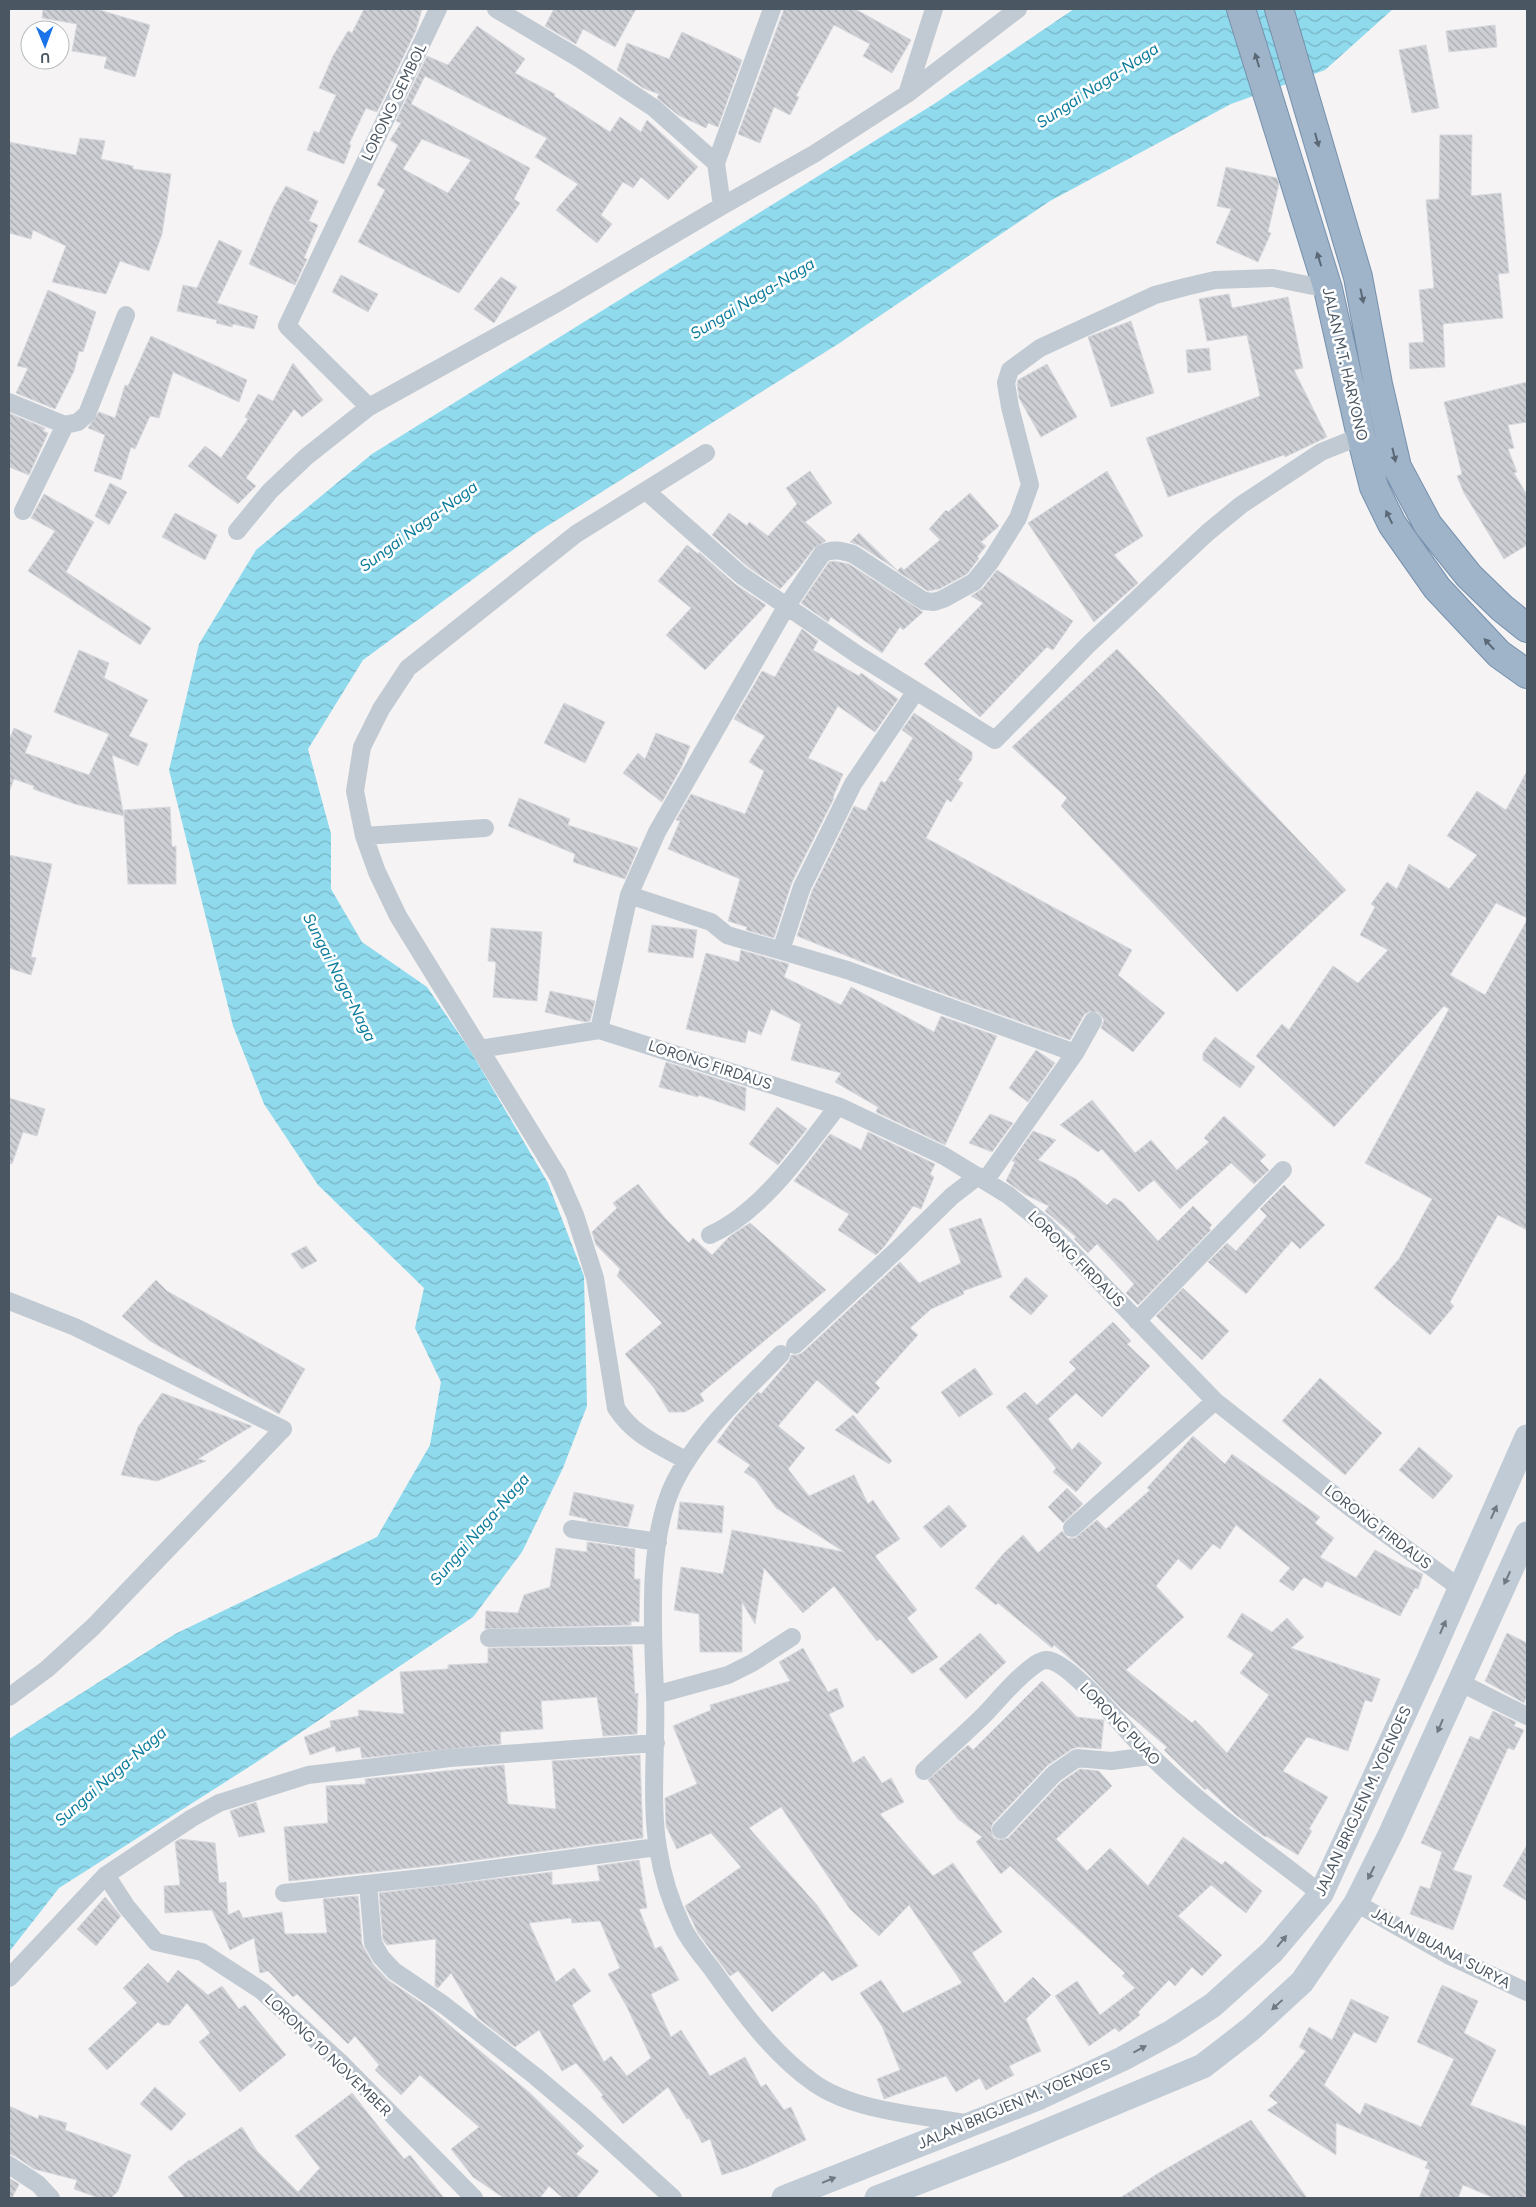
<svg xmlns="http://www.w3.org/2000/svg" width="1536" height="2207" viewBox="0 0 1536 2207" font-family="Figtree,sans-serif">
  <style>
    .water { fill: url(#water-waves) }
    .building { fill: url(#building-back-hatch); stroke: #d7d9de; fill-rule: evenodd }
    .lines { fill: none; stroke-linecap: round; stroke-linejoin: round }
    .trunk-casing { stroke: #7690ad; stroke-width: 30 }
    .minor { stroke: #c1cad2; stroke-width: 18 }
    .secondary { stroke: #c1cbd6; stroke-width: 25 }
    .trunk { stroke: #9fb4c9; stroke-width: 28 }
    .oneway { fill: #5b6976 }
    .oneway2 { fill: #6e7984 }
    .labels { text-anchor: middle; stroke-width: 5; stroke-linejoin: round; paint-order: stroke }
    .street-label { font-size: 15px; fill: #4a5661; stroke: #fff }
    .water-label { font-size: 16px; font-style: italic; fill: #0c7c9b; stroke: #fff }
  </style>
  <defs>
    <pattern id="water-waves" width="16" height="10" patternUnits="userSpaceOnUse" patternTransform="scale(1.25)"><rect width="16" height="10" fill="#90daee"/><path d="M0 5q4-4 8 0t8 0" fill="none" stroke="#78b4c4"/></pattern>
    <pattern id="building-back-hatch" width="6" height="6" patternUnits="userSpaceOnUse" patternTransform="scale(1.25)"><rect width="6" height="6" fill="#cdcfd5"/><path d="M-1 5l2 2M0 0l6 6M5-1l2 2" fill="none" stroke="#a8abb0"/></pattern>
  </defs>
  <rect width="100%" height="100%" fill="#f5f3f3"/>
  <path class="water" d="M1074 9H1393L1325 70 1231 104 1050 201 838 344 536 533 363 660 308 749 331 834V889L362 942 427 987 470 1050 548 1183 584 1276 587 1406 563 1468 522 1552 473 1617 252 1765 59 1888 9 1952V1739L175 1634 377 1537 430 1445 441 1382 415 1328 424 1288 318 1185 264 1104 233 1026 169 770 199 644 256 550 372 454 934 104Z"/>
  <path class="building" d="M43 9H96L150 25 135 77 104 68 107 57 72 51 77 24 42 18Z
    M364 9H422L416 30 377 112 366 108 349 144 351 145 344 164 307 150 314 131 319 133 336 95 319 88 333 56 348 31 352 33Z
    M554 9H636L615 47 583 29 576 44 545 26Z
    M784 9H855L911 40 892 73 863 56 870 44 834 25 796 96 799 97 790 115 774 107 760 143 738 134Z
    M1495 25 1497 47 1449 52 1446 31Z
    M477 26 525 59 515 73 555 94 554 96 610 132 620 117 641 132 647 120 698 167 668 200 641 177 633 188 623 182 601 215 612 224 597 243 556 210 578 184 535 157 547 138 425 76 411 104 530 168 514 199 520 203 459 293 358 242 385 190 377 185 398 145 390 140 401 123 396 121 427 56 448 65ZM422 139 471 160 448 193 403 169Z
    M682 32 742 60 718 127 708 123 706 128 678 115 657 98 659 94 643 88 617 70 627 43 669 59Z
    M1426 45 1439 108 1412 113 1399 50Z
    M1440 135H1472L1471 196 1501 193 1509 273 1498 274 1503 318 1443 324 1445 367 1410 369 1409 343 1424 342 1419 290 1434 288 1426 200 1439 199Z
    M80 138 105 141 101 159 133 166V169L171 174 162 234 149 271 120 261 106 294 52 282 66 246 33 230 31 239 9 233V142L76 155Z
    M1226 167 1277 178 1279 184 1268 232 1271 233 1258 262 1216 243 1231 209 1217 206Z
    M286 186 318 201 309 221 318 225 304 258 307 259 295 285 249 264 274 206Z
    M219 240 242 251 217 303 258 316 254 329 233 324 232 327 216 323 217 320 177 311 183 285 197 288Z
    M341 275 378 294 368 312 332 292Z
    M501 277 517 287 494 323 474 309Z
    M48 290 96 312 83 352 79 351 74 371 55 409 16 393 28 368 17 366Z
    M1229 294 1232 308 1288 297 1303 368 1294 370 1327 437 1285 457 1284 455 1168 497 1146 438 1260 396 1247 335 1207 341 1199 299Z
    M1131 321 1154 393 1111 407 1088 337Z
    M151 336 247 380 239 402 173 372 159 418 150 416 135 449 131 447 121 480 94 471 105 435 88 428 99 412 115 418 125 385 128 386Z
    M1209 348 1211 370 1188 373 1186 350Z
    M293 363 323 400 302 417 294 409 246 478 256 486 238 504 188 466 205 446 221 458 248 419 245 417 258 394 273 401Z
    M1047 364 1077 417 1041 437 1019 398 1017 384 1018 380Z
    M1527 382V422L1508 425 1514 448 1508 449 1517 472 1514 473 1527 495V545L1504 559 1464 493 1457 476 1462 474 1444 402Z
    M9 413 45 428 43 431 48 433 29 475 9 467Z
    M810 471 832 503 805 522 826 541 814 548 799 568 780 589 748 567 712 535 729 513 747 526 749 522 768 536 797 504 786 488Z
    M1107 471 1143 536 1114 555 1138 583 1094 622 1028 523Z
    M110 483 127 492 109 525 95 516Z
    M970 493 999 526 981 542 986 546 977 557 979 558 967 574 939 589 928 591 897 571 901 567 904 570 940 540 929 529 946 510 948 512Z
    M44 494 94 522 66 572 151 628 140 645 28 571 55 531 31 518Z
    M175 513 217 535 205 560 162 537Z
    M859 533 897 570 859 545 850 542Z
    M687 545 698 554 699 552 735 584 766 605 705 670 666 635 691 608 658 581Z
    M834 561 849 564 923 612 903 630 900 627 882 653 831 617 828 622 801 603 829 562Z
    M997 570 1073 621 1053 650 1047 647 980 717 924 664 983 603 971 596 982 589Z
    M802 629 818 641 813 650 859 676 861 673 898 699 875 732 838 706 808 758 843 774 833 797 834 798 792 882 774 938 746 930 747 927 728 921 740 879 668 849 680 821 676 820 691 794 745 814 764 771 749 762 765 736 734 719 762 671 775 677Z
    M1117 649 1346 890 1237 992 1061 806 1067 798 1012 747Z
    M79 650 109 663 104 678 148 700 129 736 148 744 138 766 112 755 124 816V810L170 807 172 847 176 846V884H128L124 816 75 804 33 789 34 786 14 779 9 792V740L14 728 32 736 25 753 89 775 109 734 54 712Z
    M564 703 605 722 585 763 544 743Z
    M914 713 972 752V759L958 780 963 783 951 802 947 799 926 838 1132 950 1118 975 1165 1013 1133 1052 1101 1028 1104 1020 1098 1012H1088L1084 1015 1070 1040 925 987 797 936 812 891 854 806 866 811 881 781 885 783 913 738 902 730Z
    M656 733 690 746 682 766 662 802 623 773 638 753 645 759Z
    M1527 771V918L1496 903 1450 975 1485 995 1527 920V1230L1498 1215 1450 1302 1454 1306 1430 1335 1374 1288 1399 1259 1432 1199 1365 1163 1449 1009 1444 1006 1334 1127 1256 1056 1282 1024 1289 1030 1333 966 1358 983 1388 950 1360 935 1375 907 1371 904 1387 882 1397 889 1409 864 1449 889 1477 855 1447 836 1477 791 1506 810Z
    M519 798 570 819 568 825 638 848 625 879 573 862 575 854 508 826Z
    M9 855 52 864 31 957 36 958 31 975 9 968Z
    M652 925 697 930 693 958 648 952Z
    M491 928 542 932 537 1001 493 997 496 962 488 961Z
    M741 950 789 964 784 977 841 1005 851 987 934 1032 941 1016 997 1036 945 1145 876 1112 878 1107 835 1082 841 1073 791 1060 801 1024 771 1009 761 1035 748 1030 745 1043 686 1029 706 953 739 962Z
    M550 991 595 1001 590 1021 585 1022 545 1012Z
    M1215 1037 1255 1067 1240 1088 1203 1060V1053Z
    M1036 1050 1055 1063 1028 1102 1009 1088Z
    M666 1062 746 1088 745 1111 699 1095 698 1097 659 1087Z
    M9 1098 45 1109 37 1136 23 1132 12 1164 9 1163Z
    M1092 1100 1135 1153 1151 1140 1177 1170 1209 1142 1204 1138 1224 1116 1266 1155 1260 1161 1269 1170 1254 1184 1231 1163 1180 1209 1154 1180 1139 1192 1102 1149 1098 1152 1060 1125Z
    M777 1107 807 1129 778 1165 749 1144Z
    M990 1114 1013 1123 992 1152 969 1143Z
    M1033 1131 1056 1140 1038 1160 1076 1179 1107 1205 1114 1198 1122 1202 1158 1241 1193 1206 1212 1225 1209 1228 1211 1230 1138 1305 1126 1293 1134 1284 1097 1244 1088 1253 1074 1239 1076 1237 1045 1211 1049 1206 1024 1194 1006 1181 1015 1162 1012 1161Z
    M868 1132 935 1164 930 1174 934 1177 921 1209 913 1206 884 1247 876 1255 838 1230 849 1214 794 1181 830 1134 861 1150Z
    M638 1184 665 1218 689 1243 693 1238 712 1255 730 1236 750 1223 826 1290 700 1394 704 1401 685 1412H669L654 1388 625 1354 662 1323 617 1276 620 1269 596 1245 592 1232 617 1208 613 1203Z
    M1284 1185 1325 1225 1300 1249 1292 1241 1246 1294 1208 1262 1227 1243 1236 1251 1267 1216 1260 1209Z
    M981 1218 1002 1277 963 1291 964 1294 931 1309 910 1328 918 1335 875 1383 880 1388 857 1414 817 1380 778 1426 805 1448 788 1469 809 1496 854 1475 868 1504 873 1500 900 1539 875 1556 917 1610 907 1618 938 1657 912 1674 880 1639 877 1641 834 1586 803 1613 764 1568 755 1624 742 1602V1652H700L699 1614 674 1610 681 1567 723 1574 732 1530 844 1552 776 1508 755 1479 744 1472 750 1465 717 1442 736 1416 758 1392 761 1394 789 1361 791 1355H797L802 1353 900 1262 919 1283 961 1263 949 1229Z
    M306 1246 317 1261 302 1269 291 1254Z
    M1026 1277 1048 1296 1031 1315 1009 1297Z
    M156 1280 167 1291 305 1369 279 1414 150 1341 122 1316Z
    M1183 1288 1229 1331 1202 1360 1156 1316Z
    M1113 1322 1131 1341 1127 1344 1150 1366 1102 1417 1076 1393 1048 1419 1072 1450 1079 1442 1102 1463 1076 1492 1053 1472 1056 1468 1006 1407 1025 1392 1037 1405 1076 1369 1069 1362Z
    M975 1368 993 1394 959 1417 941 1392Z
    M1320 1378 1382 1433 1345 1475 1282 1421Z
    M162 1393 252 1426 198 1459 206 1461 157 1481 121 1475 138 1427Z
    M853 1415 892 1461 889 1464 835 1430Z
    M1193 1436 1225 1464 1232 1454 1320 1517 1315 1523 1334 1538 1320 1557 1356 1578 1375 1550 1404 1566 1423 1574 1418 1589 1415 1588 1400 1616 1326 1581 1322 1588 1304 1577 1293 1591 1279 1581 1290 1568 1236 1525 1220 1549 1213 1544 1191 1570 1178 1559 1156 1586 1184 1617 1126 1670 1192 1723 1195 1720 1227 1753 1269 1695 1240 1673 1254 1654 1227 1637 1242 1613 1272 1632 1287 1618 1304 1637 1291 1648 1380 1679 1372 1702 1365 1700 1348 1751 1307 1737 1283 1771 1328 1797 1309 1829 1312 1831 1298 1855 1266 1836 1265 1837 1236 1815 1207 1788 1205 1790 1164 1750 1167 1747 1122 1709 1086 1672 1054 1645 1052 1648 998 1603 996 1605 975 1588 1003 1554 1023 1535 1038 1553 1062 1531 1068 1538H1075L1097 1520 1106 1529 1150 1490 1147 1488Z
    M1419 1447 1453 1476 1433 1499 1399 1470Z
    M1067 1488 1083 1504 1063 1523 1048 1507Z
    M574 1492 634 1505 628 1527 587 1521V1519L569 1515Z
    M680 1502 724 1506 722 1533 677 1529Z
    M949 1505 967 1526 941 1548 923 1527Z
    M587 1542 635 1549 634 1579H640L639 1622 631 1621V1625L485 1629 486 1611 518 1613 524 1595 550 1587 556 1548 587 1552Z
    M980 1633 1006 1662 966 1699 939 1669Z
    M1507 1633 1527 1643V1696L1524 1703 1485 1681Z
    M632 1646 635 1694 638 1693 637 1734 603 1736 597 1697 541 1701 543 1729 500 1732 501 1744 362 1758 360 1747 336 1752 335 1746 310 1755 304 1737 331 1727 330 1721 359 1716 358 1710 404 1714 400 1672 448 1669V1665L488 1663V1648Z
    M803 1648 828 1692 837 1688 844 1707 829 1714 853 1763 864 1756 882 1783 891 1778 904 1802 880 1814 933 1876 953 1863 1002 1932 972 1953 1005 2003 1033 1977 1051 1995 1026 2019 1041 2051 1009 2066 1014 2075 986 2090 980 2078 956 2092 946 2076 884 2099 877 2079 900 2070 882 2026 860 1993 881 1980 903 2013 962 1983 909 1905 879 1936 850 1909 781 1807 749 1828 817 1905 858 1966 832 1981 823 1971 772 2012 738 1971 730 1976 698 1933 685 1906 741 1867 711 1833 677 1849 666 1826 665 1798 697 1784 673 1726 711 1710 710 1705 790 1681 779 1662Z
    M1042 1681 1077 1717 1104 1720 1101 1749 1078 1747 1072 1749 1048 1765 993 1823 991 1828 993 1837 999 1840 1008 1838 1061 1782 1080 1769 1099 1771 1112 1786 1056 1839 1087 1871 1110 1848 1148 1886 1183 1837 1222 1865 1225 1861 1262 1891 1246 1913 1211 1885 1178 1916 1222 1955 1202 1976 1192 1967 1175 1986 1169 1980 1138 2012 1140 2015 1119 2032 1115 2028 1089 2046 1055 1996 1077 1981 1100 2015 1135 1988 1122 1976 1125 1973 1010 1866 1001 1874 976 1842 982 1837 958 1819 928 1780 968 1745 973 1750Z
    M1493 1711 1516 1722 1514 1726 1524 1730 1514 1750 1508 1748 1453 1870 1472 1876 1453 1930 1410 1914 1420 1886 1430 1889 1442 1852 1421 1843 1470 1736 1479 1740Z
    M640 1755 643 1838 439 1865 289 1881 284 1827 328 1823 326 1786 366 1784 365 1779 504 1765 508 1804 556 1809 552 1761Z
    M256 1802 265 1832 239 1837 230 1811Z
    M180 1839 215 1843 219 1883 226 1882 228 1915 239 1910 243 1918 282 1912 285 1934 327 1933 323 1899 358 1896 362 1944 373 1964 388 1980 429 2008 530 2093 584 2146 576 2154 599 2171 576 2198H563L549 2186 540 2198H504L473 2177 451 2149 479 2127 420 2075 401 2095 375 2070 379 2065 355 2036 348 2044 297 1994 293 1997 268 1971 260 1973 254 1938 230 1950 212 1910 165 1913 164 1886 180 1885 175 1842Z
    M1527 1845V1901L1503 1886Z
    M639 1860 647 1908 639 1909 655 1949 661 1946 679 1980 651 1994 671 2037 681 2030 710 2076 745 2057 761 2087 766 2084 784 2110 791 2107 806 2140 747 2167 722 2175 710 2139 702 2143 689 2118 687 2119 668 2087 623 2124 601 2097 603 2095 576 2063 562 2071 539 2030 515 2047 478 2018 451 1973 438 1988 435 1986 436 1939 387 1945 383 1940 379 1893 552 1872V1885L600 1881 597 1866ZM571 1918 572 1923 600 1921 620 1968 608 1974 627 2007 651 2058 627 2076 611 2056 604 2062 572 2005 591 1991 574 1968 556 1982 529 1923Z
    M105 1897 121 1916 96 1946 77 1929Z
    M148 1963 168 1983 178 1970 208 1995 222 1986 239 2009 245 2005 286 2055 240 2092 199 2042 210 2033 187 2003 169 2025H162L158 2022 107 2070 88 2049 137 2003 123 1988Z
    M1442 1985 1478 2001 1464 2033 1496 2050 1470 2105 1527 2127V2198H1494L1463 2185 1458 2198H1419L1430 2170 1425 2168 1428 2162 1336 2123V2155L1267 2110 1278 2103 1269 2096 1306 2051 1299 2047 1309 2027 1332 2040 1351 1999 1389 2017 1376 2043 1354 2032 1324 2085 1360 2115 1365 2103 1421 2127 1454 2059 1417 2042Z
    M155 2087 186 2114 171 2131 140 2104Z
    M352 2093 404 2159 410 2155 444 2198H185L168 2177 189 2160 190 2161 242 2127 257 2151 298 2192 320 2168 295 2136Z
    M9 2106 38 2119 39 2115 67 2123 65 2130 131 2155 118 2191 111 2198H99L74 2189 77 2180 34 2169 15 2156 9 2154Z
    M1251 2120 1307 2198H1120L1157 2174Z
    M9 2178 19 2184 12 2198H9Z"/>
  <g class="lines">
    <g class="trunk-casing">
      <path id="trunk" d="M1241 9 1328 289 1361 436 1374 487 1392 524 1437 588 1499 654 1527 674
        M1279 9 1358 277 1378 384 1397 467 1428 525 1469 576 1502 608 1527 628"/>
    </g>
    <path class="minor" d="M496 9 580 59 654 108 716 163
      M907 94 934 9
      M722 206 716 163 772 9
      M9 402 65 425 23 511
      M369 407 287 326 438 9
      M65 425 78 422 87 414 126 315
      M646 491 741 575 858 655 995 740 1089 644 1207 533 1241 505 1321 452 1361 436
      M237 531 270 491 306 457 369 407 559 302 722 206 814 154 907 94 1018 9
      M364 836 485 828
      M781 950 802 887 853 784 916 691
      M599 1030 629 895
      M480 1049 599 1030 838 1106 944 1156 1008 1195 1045 1225 1215 1401 1352 1509 1460 1588
      M1075 1053 847 970 727 935 711 922 629 895 657 832 786 607 822 554C833 548 842 551 853 554L924 601 934 602 943 599 974 582 991 561 1018 518 1030 485 1010 407 1006 383 1010 370 1040 348 1155 295 1185 287 1215 280 1273 278 1328 289
      M985 1181 1075 1053 1093 1021
      M710 1235C762 1212 804 1150 838 1106
      M9 1301 75 1327 283 1429 93 1627 47 1669 9 1697
      M1137 1321 1283 1170
      M795 1345 900 1247 952 1196 978 1176
      M781 1354C743 1394 699 1432 674 1483 646 1541 653 1631 655 1694 657 1743 650 1801 658 1848 662 1875 671 1903 683 1928 690 1942 702 1956 712 1969 741 2010 772 2053 814 2083 855 2112 922 2115 971 2124
      M687 1461C659 1445 634 1436 616 1408L595 1278 575 1215 558 1176 398 916 377 872 364 836 355 791 362 747 381 709 408 668 576 534 706 453
      M1072 1528 1215 1401
      M572 1529 658 1542
      M489 1638 652 1635
      M1459 1682 1527 1716
      M655 1695 728 1675 752 1663 792 1637
      M924 1771C944 1752 965 1734 985 1714 1001 1697 1017 1677 1036 1664 1039 1662 1044 1660 1047 1660 1068 1661 1118 1721 1133 1737 1188 1798 1257 1843 1321 1894
      M1001 1830 1054 1774 1077 1758 1111 1761 1150 1756
      M106 1875 126 1906 156 1942 202 1952 262 1991 342 2064 474 2198
      M368 1884 373 1943 381 1957 394 1971 444 2005 535 2076 586 2119 673 2198
      M284 1893 440 1876 657 1847
      M1356 1903 1448 1955 1527 1992
      M9 1978 106 1875 192 1818 219 1803 308 1775 450 1758 656 1743
      M9 2165 38 2184 51 2198"/>
    <path class="secondary" d="M784 2198 1040 2097 1122 2059 1172 2032 1213 2005 1272 1952 1321 1894 1426 1666 1527 1437
      M877 2198 1009 2147 1203 2066 1252 2028 1302 1982 1356 1903 1391 1833 1527 1534"/>
    <use href="#trunk" class="trunk"/>
  </g>
  <defs><path id="oneway-solid" d="M-6-.8H1V-3.2L6.5 0L1 3.2V.8H-6Z" transform="scale(1.25)"/></defs>
  <g class="oneway">
    <use href="#oneway-solid" transform="translate(1257 60) rotate(-107)"/>
    <use href="#oneway-solid" transform="translate(1317 140) rotate(75)"/>
    <use href="#oneway-solid" transform="translate(1319 259) rotate(-107)"/>
    <use href="#oneway-solid" transform="translate(1362 296) rotate(78)"/>
    <use href="#oneway-solid" transform="translate(1394 455) rotate(77)"/>
    <use href="#oneway-solid" transform="translate(1389 517) rotate(-116)"/>
    <use href="#oneway-solid" transform="translate(1489 644) rotate(-133)"/>
  </g>
  <g class="oneway2">
    <use href="#oneway-solid" transform="translate(1494 1512) rotate(-66)"/>
    <use href="#oneway-solid" transform="translate(1507 1578) rotate(115)"/>
    <use href="#oneway-solid" transform="translate(1443 1627) rotate(-66)"/>
    <use href="#oneway-solid" transform="translate(1440 1726) rotate(113)"/>
    <use href="#oneway-solid" transform="translate(1371 1873) rotate(117)"/>
    <use href="#oneway-solid" transform="translate(1282 1941) rotate(-50)"/>
    <use href="#oneway-solid" transform="translate(1277 2005) rotate(137)"/>
    <use href="#oneway-solid" transform="translate(1140 2049) rotate(-28)"/>
    <use href="#oneway-solid" transform="translate(829 2180) rotate(-22)"/>
  </g>
  <g class="labels">
    <g class="street-label">
      <text transform="translate(394 102) rotate(-64)" y="5">LORONG GEMBOL</text>
      <text transform="translate(1345 364) rotate(77)" y="5">JALAN M.T. HARYONO</text>
      <text transform="translate(710 1065) rotate(18)" y="5">LORONG FIRDAUS</text>
      <text transform="translate(1076 1259) rotate(45)" y="5">LORONG FIRDAUS</text>
      <text transform="translate(1378 1527) rotate(37)" y="5">LORONG FIRDAUS</text>
      <text transform="translate(1120 1724) rotate(46)" y="5">LORONG PUAO</text>
      <text transform="translate(1363 1801) rotate(-65)" y="5">JALAN BRIGJEN M. YOENOES</text>
      <text transform="translate(1441 1948) rotate(28)" y="5">JALAN BUANA SURYA</text>
      <text transform="translate(328 2055) rotate(44)" y="5">LORONG 10 NOVEMBER</text>
      <text transform="translate(1014 2104) rotate(-23)" y="5">JALAN BRIGJEN M. YOENOES</text>
    </g>
    <g class="water-label">
      <text transform="translate(1097 85) rotate(-33)" y="6">Sungai Naga-Naga</text>
      <text transform="translate(752 298) rotate(-31)" y="6">Sungai Naga-Naga</text>
      <text transform="translate(418 526) rotate(-36)" y="6">Sungai Naga-Naga</text>
      <text transform="translate(340 977) rotate(63)" y="6">Sungai Naga-Naga</text>
      <text transform="translate(479 1529) rotate(-49)" y="6">Sungai Naga-Naga</text>
      <text transform="translate(110 1776) rotate(-41)" y="6">Sungai Naga-Naga</text>
    </g>
  </g>
  <rect width="1536" height="2207" fill="none" stroke="#4a5661" stroke-width="20"/>
  <g transform="translate(45 45) rotate(179)"><circle r="24" fill="#ffffff" stroke="#b7bbc0"/>
  <path d="M0-4L9 19L0 12L-9 19Z" fill="#1a73e8"/>
  <text y="-8" font-size="14" font-weight="bold" text-anchor="middle" fill="#4a5661">U</text>
  </g>
</svg>
